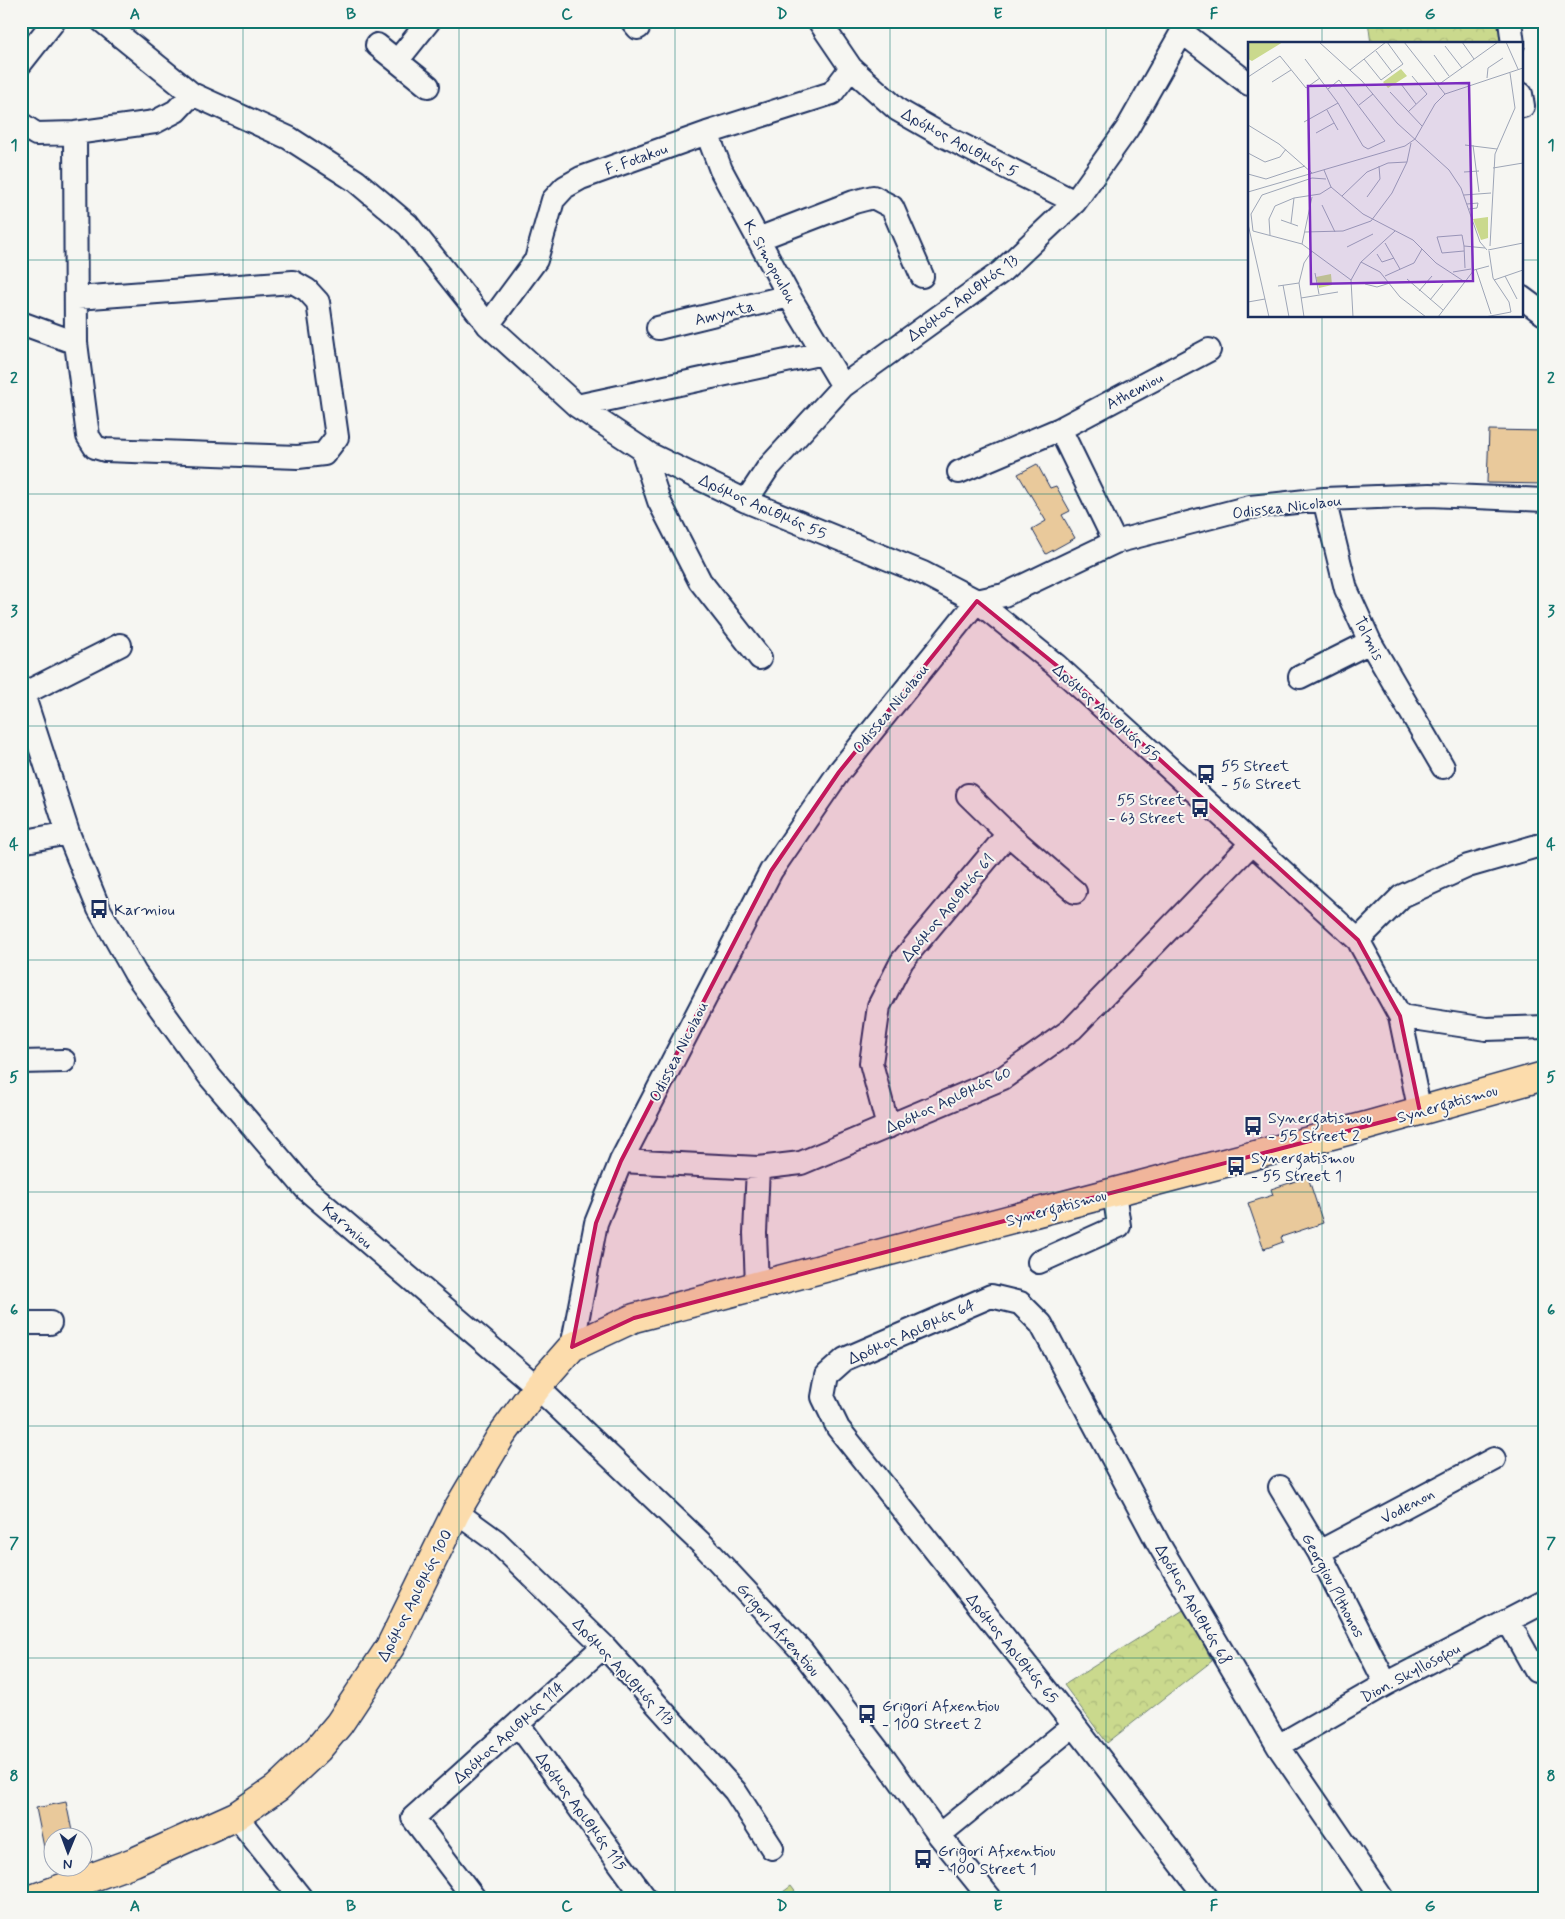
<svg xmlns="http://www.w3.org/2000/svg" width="1565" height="1919" viewBox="0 0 1565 1919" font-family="Mynerve,sans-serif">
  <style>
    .park { fill: url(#park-crowns); stroke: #728476 }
    .garden { fill: #cad98d; stroke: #728476 }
    .building { fill: #e9c99b; stroke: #1b2f5e }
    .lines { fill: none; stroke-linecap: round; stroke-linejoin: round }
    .minor-casing { stroke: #1b2f5e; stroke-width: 26 }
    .major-casing { stroke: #1b2f5e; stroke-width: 31 }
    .minor { stroke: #f6f6f2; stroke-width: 22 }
    .major { stroke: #fcdcac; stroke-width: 28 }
    .marked { fill: #c2185b; fill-opacity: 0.2; stroke: #c2185b; stroke-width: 4; stroke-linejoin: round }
    .grid { fill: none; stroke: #0f766e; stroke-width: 1; stroke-opacity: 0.55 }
    .labels { text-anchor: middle; stroke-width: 4; stroke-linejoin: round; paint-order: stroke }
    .street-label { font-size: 16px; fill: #1b2f5e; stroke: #f6f6f2 }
    .poi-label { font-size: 16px; fill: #1b2f5e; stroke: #f6f6f2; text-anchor: start }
    .inset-road { fill: none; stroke: #9ea6b7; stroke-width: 1 }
    .view { fill: #7b2cbf; fill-opacity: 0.15; stroke: #7b2cbf; stroke-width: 2.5 }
    .inset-edge { fill: none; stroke: #1b2f5e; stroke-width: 2.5 }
    .neatline { fill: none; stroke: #0f766e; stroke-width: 2 }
    .grid-label { font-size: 16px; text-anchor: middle; font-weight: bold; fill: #0f766e }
  </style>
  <defs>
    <pattern id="park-crowns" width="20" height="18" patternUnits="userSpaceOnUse" patternTransform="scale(1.25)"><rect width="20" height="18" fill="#cad98d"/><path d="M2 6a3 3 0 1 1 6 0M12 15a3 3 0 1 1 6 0" fill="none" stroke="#adbb7c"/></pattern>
  </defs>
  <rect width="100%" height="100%" fill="#f6f6f2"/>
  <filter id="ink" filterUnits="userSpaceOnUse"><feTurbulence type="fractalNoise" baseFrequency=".02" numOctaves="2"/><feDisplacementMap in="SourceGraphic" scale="10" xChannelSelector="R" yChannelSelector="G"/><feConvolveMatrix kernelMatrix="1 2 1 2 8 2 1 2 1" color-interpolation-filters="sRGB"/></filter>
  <g filter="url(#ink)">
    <path class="park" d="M1368 21H1505L1509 44H1371Z
      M1185 1609 1212 1661 1107 1743 1064 1685Z"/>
    <path class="garden" d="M791 1886 800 1898H775Z"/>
    <path class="building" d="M1489 430 1544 431V484L1487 483Z
      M1037 464 1050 488 1056 486 1070 511 1062 515 1075 538 1046 554 1032 529 1046 521 1018 474Z
      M1308 1177 1323 1223 1281 1237 1283 1242 1264 1249 1248 1203 1273 1195 1271 1189Z
      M66 1802 73 1836H52V1861L47 1862 36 1808Z"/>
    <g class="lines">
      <g class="minor-casing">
        <path id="minor" d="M102 21 192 94 289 138 356 181 408 225 488 325 577 406 651 455 746 501 923 573 977 601 1056 665 1358 940 1400 1016 1420 1112
          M632 21 638 28
          M819 21 851 68 898 110 940 134 1075 202
          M1510 21 1513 44
          M1182 32 1249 84
          M377 45 428 86
          M397 61 429 21
          M21 63 54 21
          M1521 94 1523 106
          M21 124 36 134 75 133 155 122 176 111 192 94
          M75 133 76 343 88 436 95 447 105 450 298 457 324 454 337 437 318 302 307 290 293 282 77 298
          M707 133 721 170 789 296 843 386
          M758 239 854 202 873 197 892 207 922 276
          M1521 297 1544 314
          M21 323 76 343
          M488 325 536 260 553 200 565 187 581 178 707 133 832 93 851 68
          M658 328 789 296
          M577 406 823 353
          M1060 429 1115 542
          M642 449 659 501 700 581 760 658
          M959 472 1060 429 1209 350
          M1324 499 1346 589 1370 642 1443 767
          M746 501 768 468 843 386 1001 272 1075 202 1127 129 1182 32 1184 21
          M1300 677 1370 642
          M21 688 68 833 99 909 135 973 210 1077 307 1190 537 1387 704 1546 801 1650 886 1761 939 1835 990 1898
          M23 694 120 645
          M968 795 1008 834 1075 892
          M21 842 68 833
          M1358 940 1402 896 1468 866 1544 844
          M1400 1016 1486 1029 1544 1027
          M21 1062 64 1061
          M888 1127 871 1063 879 1006 902 961 1008 834
          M621 1161 758 1168 801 1163 1003 1078 1072 1029 1251 844
          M1039 1262 1119 1226 1114 1192
          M757 1286 755 1233 758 1168
          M21 1323H50
          M572 1347 596 1223 621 1161 771 871 839 772 977 601 1004 595 1115 542 1250 507 1324 499 1430 495 1544 500
          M1280 1487 1319 1552 1386 1684
          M456 1512 496 1541 604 1646 735 1791 772 1848
          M1319 1552 1494 1459
          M1508 1621 1536 1671
          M518 1724 645 1898
          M1278 1746 1386 1684 1544 1602
          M236 1816 301 1898
          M939 1835 1074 1725
          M474 1898 413 1818 604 1646
          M1207 1898 1074 1725 838 1428 823 1397 827 1375 845 1359 991 1296 1020 1303 1041 1324 1158 1543 1278 1746 1382 1898"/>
      </g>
      <g class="major-casing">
        <path id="major" d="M35 1898 134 1862 236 1816 277 1788 318 1749 339 1724 390 1647 456 1512 501 1436 537 1387 572 1347 634 1318 1366 1126 1544 1076"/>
      </g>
      <use href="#minor" class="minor"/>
      <use href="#major" class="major"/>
    </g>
  </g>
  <path class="marked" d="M977 601 1056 665 1358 940 1400 1016 1420 1112 634 1318 572 1347 596 1223 621 1161 771 871 839 772Z"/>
  <path class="grid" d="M243 21V1898M459 21V1898M675 21V1898M890 21V1898M1106 21V1898M1322 21V44M21 260H1249M1521 260H1544M1322 316V1898M21 494H1544M21 726H1544M21 960H1544M21 1192H1544M21 1426H1544M21 1658H1544"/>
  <defs>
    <g id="bus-bare" transform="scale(1.5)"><path d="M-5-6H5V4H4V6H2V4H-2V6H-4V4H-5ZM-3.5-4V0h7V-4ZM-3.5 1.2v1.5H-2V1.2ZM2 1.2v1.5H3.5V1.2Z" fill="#1b2f5e" stroke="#f6f6f2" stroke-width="2.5" paint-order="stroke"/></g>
  </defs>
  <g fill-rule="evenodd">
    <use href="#bus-bare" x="1206" y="774"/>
    <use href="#bus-bare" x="1200" y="808"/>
    <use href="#bus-bare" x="99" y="909"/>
    <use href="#bus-bare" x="1253" y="1126"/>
    <use href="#bus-bare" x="1236" y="1166"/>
    <use href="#bus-bare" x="867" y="1714"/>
    <use href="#bus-bare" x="923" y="1859"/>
  </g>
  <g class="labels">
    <g class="street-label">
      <text transform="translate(960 142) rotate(28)" y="6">Δρόμος Αριθμός 5</text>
      <text transform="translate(636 158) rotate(-20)" y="6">F. Fotakou</text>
      <text transform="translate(771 261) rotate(61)" y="6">K. Simopoulou</text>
      <text transform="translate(962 297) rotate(-37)" y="6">Δρόμος Αριθμός 13</text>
      <text transform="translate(724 312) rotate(-14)" y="6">Amynta</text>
      <text transform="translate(1134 390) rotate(-28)" y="6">Athemiou</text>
      <text transform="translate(763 506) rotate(24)" y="6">Δρόμος Αριθμός 55</text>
      <text transform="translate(1287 506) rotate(-7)" y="6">Odissea Nicolaou</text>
      <text transform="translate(1370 638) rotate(63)" y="6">Tolmis</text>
      <text transform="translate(890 708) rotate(-51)" y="6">Odissea Nicolaou</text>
      <text transform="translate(1107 712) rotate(42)" y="6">Δρόμος Αριθμός 55</text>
      <text transform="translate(947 907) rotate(-50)" y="6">Δρόμος Αριθμός 61</text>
      <text transform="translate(678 1051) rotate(-63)" y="6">Odissea Nicolaou</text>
      <text transform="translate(948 1099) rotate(-25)" y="6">Δρόμος Αριθμός 60</text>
      <text transform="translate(1447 1103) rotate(-16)" y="6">Synergatismou</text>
      <text transform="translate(1056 1207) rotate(-15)" y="6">Synergatismou</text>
      <text transform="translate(348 1225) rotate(41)" y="6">Karmiou</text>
      <text transform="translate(911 1331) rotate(-24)" y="6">Δρόμος Αριθμός 64</text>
      <text transform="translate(1407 1505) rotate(-28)" y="6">Vodenon</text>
      <text transform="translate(1334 1585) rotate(62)" y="6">Georgiou Plthonos</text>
      <text transform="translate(414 1595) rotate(-63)" y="6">Δρόμος Αριθμός 100</text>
      <text transform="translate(1194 1604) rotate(60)" y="6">Δρόμος Αριθμός 68</text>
      <text transform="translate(779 1629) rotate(49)" y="6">Grigori Afxentiou</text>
      <text transform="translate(1013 1648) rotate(51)" y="6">Δρόμος Αριθμός 65</text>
      <text transform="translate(624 1671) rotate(47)" y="6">Δρόμος Αριθμός 113</text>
      <text transform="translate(1410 1672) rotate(-28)" y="6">Dion. Skyllosofou</text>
      <text transform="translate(508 1732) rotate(-42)" y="6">Δρόμος Αριθμός 114</text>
      <text transform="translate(582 1811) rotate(54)" y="6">Δρόμος Αριθμός 115</text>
    </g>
    <g class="poi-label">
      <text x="1221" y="771">55 Street<tspan x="1221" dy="18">- 56 Street</tspan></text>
      <text x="1185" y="805" text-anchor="end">55 Street<tspan x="1185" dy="18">- 63 Street</tspan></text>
      <text x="114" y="915">Karmiou</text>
      <text x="1268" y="1123">Synergatismou<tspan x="1268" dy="18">- 55 Street 2</tspan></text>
      <text x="1251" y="1163">Synergatismou<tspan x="1251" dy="18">- 55 Street 1</tspan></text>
      <text x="882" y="1711">Grigori Afxentiou<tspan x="882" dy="18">- 100 Street 2</tspan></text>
      <text x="938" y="1856">Grigori Afxentiou<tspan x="938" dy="18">- 100 Street 1</tspan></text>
    </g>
  </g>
  <g transform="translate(1248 42)">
    <rect width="275" height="275" fill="#f6f6f2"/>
    <path d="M240 175V196L233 198 225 177Z" fill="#cad98d"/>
    <path d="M83 232 84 243 71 246 68 235Z" fill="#cad98d"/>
    <path d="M0 0H35L4 19 0 17ZM153 27 159 34 140 46 135 40Z" fill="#cad98d"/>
    <path class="inset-road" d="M71 0 114 39 149 81 201 128 213 146 232 200 239 208M156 0 197 52M214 0 226 17M258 0 270 27M197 4 214 26M128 9 144 30M186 13 201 34M57 17 90 61 115 104 120 107 137 99 91 38 80 47M116 17 133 38 155 22 139 0M102 28 138 0M0 35 32 14 58 46 72 36M239 36 240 26 255 16M24 40 43 28M153 42 168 62M190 43 250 0M142 50 174 84M111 63 125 52M79 68 90 88M160 70 179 52 164 34M56 80 90 61M0 83 31 102 64 131M68 91 86 81M217 103 249 107M225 103 231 150M0 111 17 120 32 115 38 107M245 126 275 121M76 128 83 145 115 172 165 198 188 221 217 240M216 130 231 129M0 132 18 137 57 124M78 137 64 136 14 153 3 172 5 189 54 202 103 238M0 150 157 104 167 97 187 62 197 52 275 26M216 153 243 151M94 154 119 130 140 121 159 120M119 155 132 137 131 124M219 162 230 161 229 166 221 167M74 163 87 190M33 178 50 184M43 181 46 156M0 182 21 275M57 190 95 189 123 179 144 151 159 120 163 101M22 193 21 177 27 164 46 156 72 152 83 145M137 201 152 227M54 202 64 155M216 204 237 206M242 204 247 112 267 66 262 31M99 205 125 192M240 208 275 201M216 209 194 211 189 195 214 193 216 204 217 226M129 212 134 220 146 216M113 220 132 230 152 255 178 275M228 227 243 272M205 230 223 227M67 231 71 252M137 234 166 221 174 207M257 234 269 257M159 237 195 268M246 238 275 228M117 242 129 245 142 241M35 243 41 275M30 244 51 241M171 249 184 234M53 256 90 250M182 258 195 242M0 260 17 257M56 275 51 241 56 221 64 209M105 275 103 238 113 220 147 189M190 275 226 228 241 224M237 275 263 270 261 260 245 236 241 209"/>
    <path class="view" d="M221 41 225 239 63 242 60 44Z"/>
    <rect width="275" height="275" class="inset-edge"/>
  </g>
  <rect width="1565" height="1919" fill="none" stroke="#f6f6f2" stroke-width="55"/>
  <g transform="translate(68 1852) rotate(181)"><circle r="24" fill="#f6f6f2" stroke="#9ea6b7"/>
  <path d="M0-4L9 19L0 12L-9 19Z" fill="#1b2f5e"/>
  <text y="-8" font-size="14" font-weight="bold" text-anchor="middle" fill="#1b2f5e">N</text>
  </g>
  <rect x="28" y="28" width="1510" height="1864" class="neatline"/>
  <g class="grid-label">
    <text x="135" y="19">A</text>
    <text x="351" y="19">B</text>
    <text x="567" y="19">C</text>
    <text x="782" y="19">D</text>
    <text x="998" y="19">E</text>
    <text x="1214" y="19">F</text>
    <text x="1430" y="19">G</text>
    <text x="14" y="150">1</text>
    <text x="1551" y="150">1</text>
    <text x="14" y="383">2</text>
    <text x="1551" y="383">2</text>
    <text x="14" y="616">3</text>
    <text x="1551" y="616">3</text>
    <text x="14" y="849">4</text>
    <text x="1551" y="849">4</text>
    <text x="14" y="1082">5</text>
    <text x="1551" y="1082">5</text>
    <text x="14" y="1315">6</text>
    <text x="1551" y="1315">6</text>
    <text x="14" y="1548">7</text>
    <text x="1551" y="1548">7</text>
    <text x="14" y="1781">8</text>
    <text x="1551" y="1781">8</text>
    <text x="135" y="1911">A</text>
    <text x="351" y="1911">B</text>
    <text x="567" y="1911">C</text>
    <text x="782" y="1911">D</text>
    <text x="998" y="1911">E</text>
    <text x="1214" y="1911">F</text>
    <text x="1430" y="1911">G</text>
  </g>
</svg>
